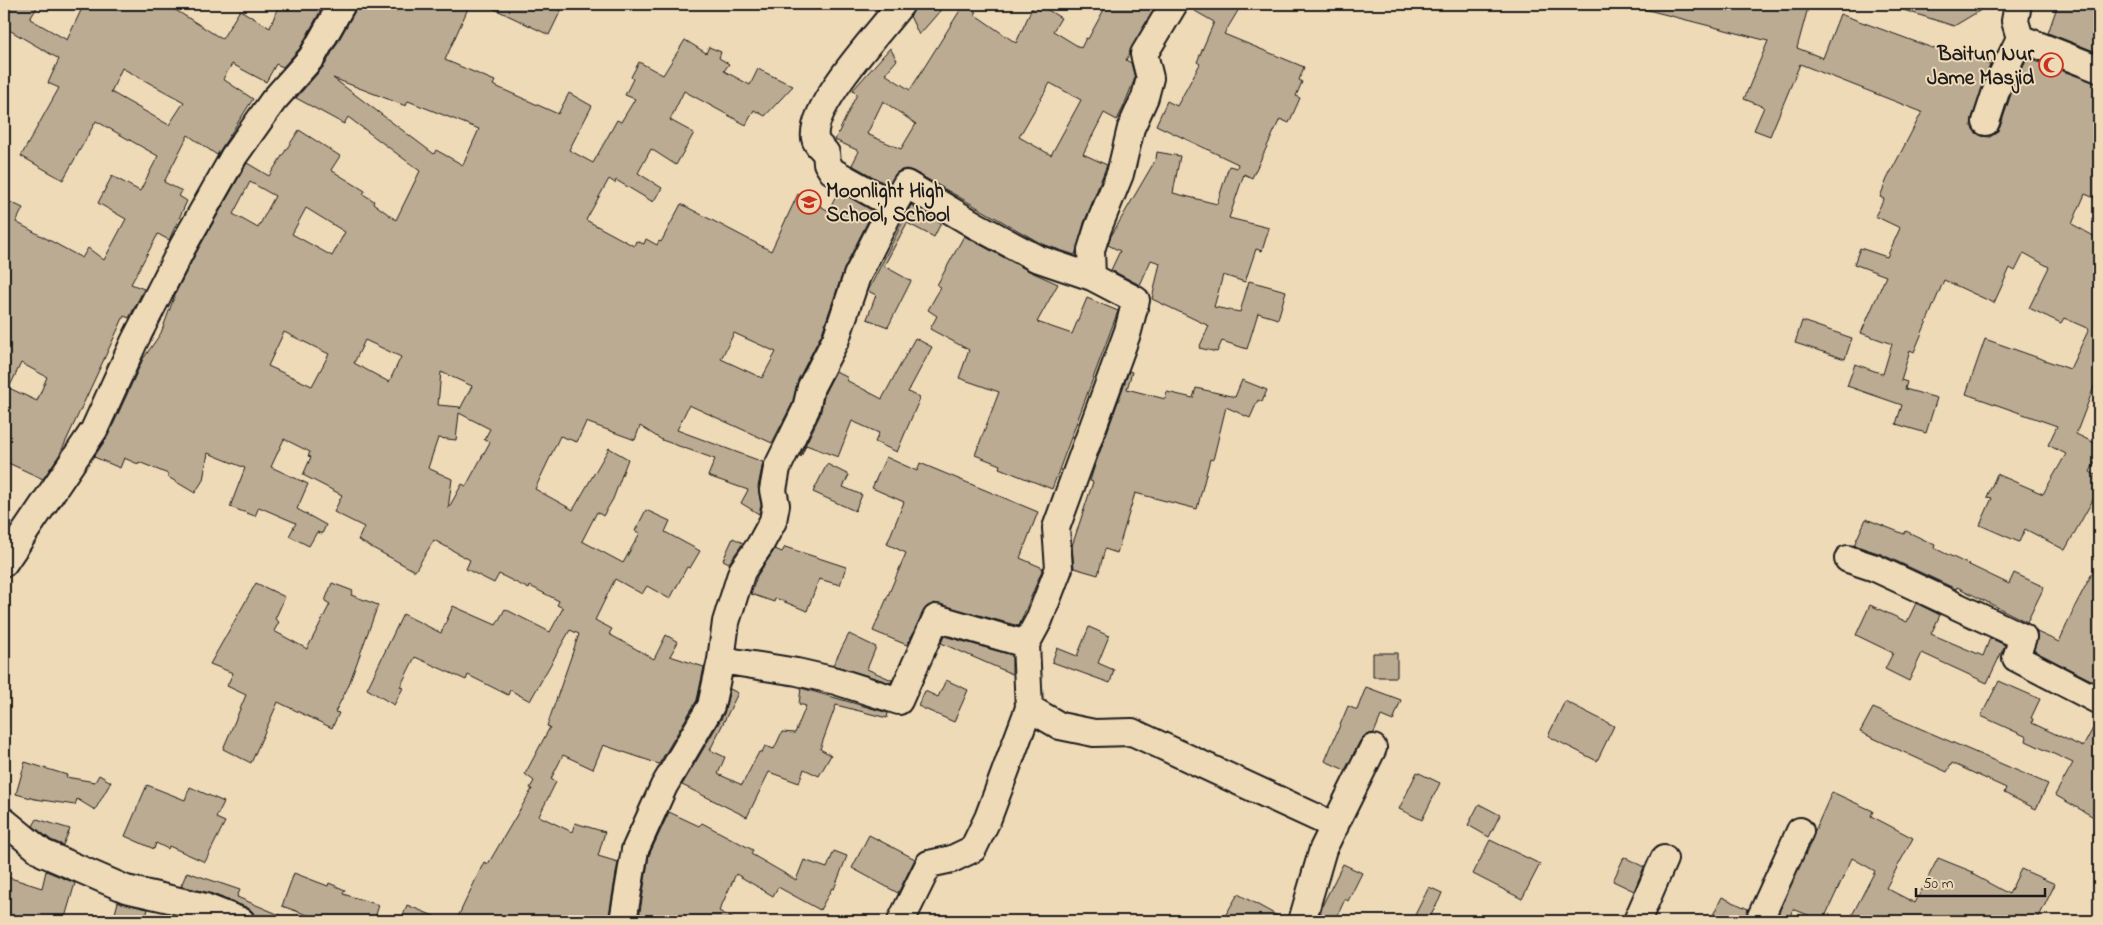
<svg xmlns="http://www.w3.org/2000/svg" width="2103" height="925" viewBox="0 0 2103 925" font-family="'Indie Flower',sans-serif">
  <style>
    .building { fill: #bbab92; stroke: #1c1c1c; fill-rule: evenodd }
    .lines { fill: none; stroke-linecap: round; stroke-linejoin: round }
    .minor-casing { stroke: #1c1c1c; stroke-width: 30 }
    .minor { stroke: #efdab8; stroke-width: 26 }
    .labels { text-anchor: middle; stroke-width: 4; stroke-linejoin: round; paint-order: stroke }
    .poi-label { font-size: 21px; font-weight: bold; fill: #1c1c1c; stroke: #efdab8; text-anchor: end }
  </style>
  <rect width="100%" height="100%" fill="#efdab8"/>
  <filter id="ink" filterUnits="userSpaceOnUse"><feTurbulence type="fractalNoise" baseFrequency=".02" numOctaves="2"/><feDisplacementMap in="SourceGraphic" scale="10" xChannelSelector="R" yChannelSelector="G"/><feConvolveMatrix kernelMatrix="1 2 1 2 8 2 1 2 1" color-interpolation-filters="sRGB"/></filter>
  <g filter="url(#ink)">
    <path class="building" d="M4 4H39L30 19 67 40 84 4H177L174 9 222 39 240 10 270 28 279 4H316L323 6 300 48 283 67 276 64 266 82 232 64 223 79 253 99 217 155 188 135 164 182 182 191 179 196 187 201 169 240 158 234 131 284 144 289 129 318 124 316 60 454 43 479 4 461V210L8 201 23 208 16 222 82 258 88 248 104 260 126 219 98 203 112 176 140 191 158 156 96 121 63 180 21 156 59 88 48 83 59 59 4 27ZM122 68 184 102 169 125 111 92ZM21 363 47 377 37 401 9 388Z
      M357 4H470L445 60 495 81 493 85 558 114 569 93 592 106 569 150 593 163 617 120 621 122 635 99 625 95 633 79 631 77 639 62 663 75 685 40 706 53 709 47 721 52 719 58 729 64 724 71 750 85 758 69 793 86 765 116 754 110 746 125 684 91 670 120 694 133 676 165 651 149 638 173 662 188 653 202 616 180 615 183 609 179 586 220 634 246 636 241 644 244 646 239 657 245 659 241 661 242 681 204 771 251 798 194 829 211 838 191 873 211 844 269 822 333 798 380 792 404 772 443 689 405 677 430 763 462 758 487 761 505 759 514 741 503 748 490 708 476 715 459 662 440 640 426 635 440 586 422 577 442 560 436 535 489 573 510 609 448 628 459 613 499 603 516 597 512 582 541 623 563 640 533 635 531 646 510 670 521 665 532 700 551 690 568 687 567 670 599 647 586 642 594 615 579 595 620 612 629 609 634 654 659 666 635 678 642 670 656 704 667 697 700 659 764 603 745 593 769 563 755 551 779 556 782 539 816 572 832 575 823 605 832 598 856 618 862 608 921H456L484 862 488 864 532 789 530 788 534 781 525 774 550 727 547 726 579 634 570 630 530 701 510 690 508 695 468 675 466 680 415 657 400 687 403 688 394 705 367 689 403 614 441 633 453 606 496 625 505 609 550 632 563 608 557 605 559 601 530 586 529 589 499 574 494 583 466 569 470 560 434 540 415 571 358 540 364 527 334 512 342 495 303 475 311 457 308 456 310 452 284 439 271 467 308 484 297 509 326 525 322 534 317 532 309 546 289 536 296 523 259 507 255 516 230 507 245 468 208 453 203 480 195 493 168 477V474L139 462 138 464 124 458 120 468 94 457 108 436 143 359 161 333 176 292 196 253 247 163 269 176 299 130 340 156 331 170 365 191 363 194 374 201 373 203 396 220 420 171 348 117 344 124 296 98 325 65 355 11ZM333 78 406 106 408 101 479 129 463 165 436 150 434 154ZM250 182 275 196 258 228 233 214ZM306 208 345 232 332 256 292 234ZM284 332 329 354 312 386 268 366ZM734 333 776 352 762 378 721 359ZM365 340 401 357 389 382 354 363ZM441 372 472 386 460 409V407L438 405ZM459 413 490 429 484 440 490 442 466 486 462 484 448 509 452 479 428 468 438 438 456 440Z
      M484 4H564L549 35Z
      M916 4H946L919 35 910 16Z
      M964 4 976 12 974 14 1016 43 1034 4H1038L1061 18 1053 31 1081 48 1086 38 1088 39 1107 4H1157L1126 60 1131 63 1135 78 1123 108 1117 120 1104 113 1083 154 1107 165 1084 223 1075 255 1042 244 913 171 906 169 899 171 888 185 852 165 859 151 835 140 857 94 853 90 890 48 897 60 885 74 910 90ZM1050 83 1081 100 1051 155 1019 137ZM883 101 916 124 901 149 867 134Z
      M1189 4H1242L1224 34 1304 67 1299 80 1302 82 1296 96 1300 98 1289 123 1280 119 1252 178 1244 174 1229 218 1269 228 1262 251 1256 249 1245 282 1223 275 1214 307 1240 312 1249 281 1286 291 1278 319 1258 313 1247 349 1222 341 1217 352 1199 348 1209 326 1152 299 1160 263 1151 260 1140 285 1111 270 1120 251 1108 245 1111 236 1156 159 1157 152 1180 156 1173 193 1217 204 1229 166 1237 168 1238 164 1156 125 1167 101 1177 106 1200 64 1197 62 1214 22 1188 7Z
      M1645 4H1809L1797 48 1823 58 1840 14 1957 57 1960 51 1990 65 1972 118 1971 126 1975 132 1982 136 1990 137 1996 133 2000 127 2014 85 2027 58 2099 84V200L2085 194 2072 224 2099 239V374L2076 434 2099 445V453L2090 472 2099 477V489L2065 550 2025 529 2019 542 1980 525 1992 498 1987 497 1997 474 2043 494 2066 454 2048 445 2057 426 1966 394 1985 339 2070 369 2089 329 2064 318 2061 323 2029 308 2049 267 2024 253 2015 271 2010 268 1994 303 1944 280 1914 352 1910 350 1901 380 1907 382 1905 389 1937 398 1926 433 1896 424 1902 405 1847 386 1855 364 1883 374 1892 344 1861 333 1886 276 1854 264 1860 248 1887 257 1900 228 1875 216 1884 199 1880 197 1887 179 1922 112 1800 64 1770 136 1754 130 1764 107 1744 99 1768 41 1644 9Z
      M1895 4H1991L1954 26 1894 7Z
      M2058 4H2099V53L2048 33Z
      M911 205 941 223 934 237 907 223 884 266 911 281 888 327 867 319 876 295 868 291Z
      M964 236 1029 271 1058 284 1037 322 1072 334 1087 298 1118 311 1052 489 999 468 1000 465 975 455 999 392 959 378 969 350 930 329 937 316 928 310 941 287 937 285Z
      M1802 321 1852 338 1845 359 1795 343Z
      M915 338 932 347 908 392 920 398 897 452 875 442 879 433 852 421 838 457 806 445 801 457 800 456 820 415 825 392 836 371 848 378 846 380 882 399Z
      M1129 371 1132 372 1127 389 1165 399 1167 392 1193 398 1196 388 1235 397 1242 380 1267 390 1262 402 1258 400 1250 418 1226 407 1213 460 1210 459 1197 509 1135 493 1117 553 1105 549 1098 575 1074 568 1072 546 1093 482 1090 481 1093 471Z
      M886 457 917 471 920 463 1038 512 1020 558 1043 568 1019 626 934 603 923 612 907 645 873 631 906 553 887 544 904 502 872 488Z
      M827 464 849 475 843 487 862 495 855 511 813 492Z
      M1866 519 1904 534 1906 531 1935 545 1934 548 2009 584 2014 573 2044 587 2027 622 1957 587 1956 589 1881 554 1854 545Z
      M733 538 743 543 729 563 723 560Z
      M785 547 846 567 840 585 819 579 807 611 775 598 774 602 751 594 757 576 775 549 782 552Z
      M2099 560V684L2034 651 2037 632 2059 642 2075 606Z
      M256 583 285 597 275 619 279 622 274 631 307 649 330 604 325 601 332 583 353 591 351 595 378 605 348 687 335 712 339 713 332 728 278 702 251 763 223 749 246 695 227 686 233 673 210 664Z
      M1916 603 1940 615 1931 634 1983 656 1990 638 2005 645 1987 683 1922 653 1909 681 1885 669 1893 653 1856 635 1870 605 1907 622Z
      M1089 627 1109 636 1098 663 1114 670 1110 683 1052 662 1057 648 1077 656Z
      M849 634 876 647 867 669 892 680 891 683 833 665Z
      M944 636 1012 655V674L941 643Z
      M1373 653H1397V677H1373Z
      M946 680 968 690 954 722 918 706 925 691 938 697Z
      M1999 681 2040 699 2031 718 2033 719 2032 723 2083 747 2099 717V820L2055 795 2073 763 2026 741 2027 737 1981 716Z
      M1366 687 1401 700 1393 721 1381 716 1374 733 1365 735 1360 741 1345 770 1325 761 1348 706 1357 710Z
      M801 688 888 713 887 718 836 705 820 749 831 755 819 776 804 769 799 783 769 772 747 817 682 785 724 714 730 689 738 693 710 750 725 757 718 774 742 785 759 752H762L765 746 774 749 782 732 795 733 806 706 799 704Z
      M1565 701 1614 726 1597 761 1548 736Z
      M1873 708 2048 784 2036 809 2004 793 2006 788 1952 763 1947 772 1860 732Z
      M25 762 67 775 66 777 95 782 99 775 111 782 95 810 77 799 75 805 35 799 16 794Z
      M1417 772 1440 783 1422 820 1399 809Z
      M147 785 185 800 190 787 224 802 216 818 225 822 205 862 169 846 168 849 156 843 154 849 125 836Z
      M1832 792 1873 811 1871 816 1913 838 1886 888 1915 903 1938 858 1973 872 1972 874 2009 894 2021 869 2055 884 2037 921H1849L1875 871 1852 858 1823 921 1793 909 1788 921H1775Z
      M1479 804 1500 815 1489 837 1468 825Z
      M669 812 699 826 702 823 753 850 751 854 796 880 804 860 827 868 834 851 847 856 834 889 832 888 820 910 778 887 773 896 736 874 719 911 737 921H649L639 918 649 855Z
      M37 819 70 829 63 845 51 840 33 826Z
      M869 835 915 859 898 893 852 868Z
      M1490 840 1540 864 1522 899 1473 874Z
      M1624 857 1644 867 1634 891 1613 881Z
      M1343 864 1362 873 1348 901 1345 899 1335 921H1318L1323 904Z
      M46 871 75 883 64 921H4V876L42 888Z
      M187 872 240 890 237 897 294 921H256L253 912 246 907 210 893 181 886Z
      M294 873 328 886 329 883 345 890 343 894 379 905 374 921H315L316 918 282 906Z
      M1429 887 1442 893 1439 900 1428 921H1412Z
      M1238 894 1287 921H1222Z
      M1722 897 1748 909 1744 921H1710Z
      M118 902 148 909 145 921H113Z
      M407 905 446 921H401Z"/>
    <g class="lines">
      <g class="minor-casing">
        <path id="minor" d="M901 4C881 31 810 105 815 138 816 145 822 148 826 153L827 163 832 171 891 204 895 203 906 184 975 225 1036 258 1092 277
          M2020 38 2099 69
          M1986 122 2000 79 2020 38 2015 21 2018 4
          M1848 559 1875 568 2023 637 2016 658 2099 701
          M4 563 94 430 134 342 183 246 234 156 273 101 312 57 342 4
          M1026 644 1039 620 1059 568 1056 528 1128 331 1136 300 1092 277 1091 250 1098 228 1120 174 1131 128 1145 97 1150 78 1144 54 1174 4
          M721 660 726 622 742 571 760 545 773 521 776 505 773 490 777 468 806 409 811 387 836 339 857 276 894 203
          M4 821 43 853 126 889 205 907 241 921
          M623 921 635 850 664 786 711 706 721 660 797 672 836 681 899 701 936 618 1026 644 1029 708 1060 726 1094 733 1132 732 1335 826
          M901 921 929 864 952 859 973 849 988 818 1029 708
          M1302 921 1323 849 1373 748
          M1637 921 1664 859
          M1759 921 1800 831"/>
      </g>
      <use href="#minor" class="minor"/>
    </g>
  </g>
  <defs>
    <g id="mosque-ring" transform="scale(1.25)"><circle r="9.5" fill="#efdab8" stroke="#c8321e" stroke-width="1.5"/><path d="M3.5-4.9A6 6 0 1 0 3.5 4.9A5 5 0 1 1 3.5-4.9Z" fill="#c8321e"/></g>
    <g id="school-ring" transform="scale(1.25)"><circle r="9.5" fill="#efdab8" stroke="#c8321e" stroke-width="1.5"/><path d="M0-5L7-2L0 1L-7-2ZM-4 1L0 2.5L4 1V4Q0 6-4 4Z" fill="#c8321e"/></g>
  </defs>
  <g fill-rule="evenodd">
    <use href="#mosque-ring" x="2051" y="65"/>
    <use href="#school-ring" x="809" y="202"/>
  </g>
  <g class="labels">
    <g class="poi-label">
      <text x="2034" y="60">Baitun Nur<tspan x="2034" dy="24">Jame Masjid</tspan></text>
      <text x="826" y="197" text-anchor="start">Moonlight High<tspan x="826" dy="24">School, School</tspan></text>
    </g>
  </g>
  <rect width="2103" height="925" fill="none" stroke="#efdab8" stroke-width="20"/>
  <rect x="10" y="10" width="2083" height="905" fill="none" stroke="#1c1c1c" stroke-width="2" filter="url(#ink)"/>
  <path d="M1916 888v8h129v-8" fill="none" stroke="#1c1c1c" stroke-width="2.5"/>
  <text x="1923" y="888" font-size="15" fill="#1c1c1c" stroke="#efdab8" stroke-width="4" paint-order="stroke">50 m</text>
</svg>
